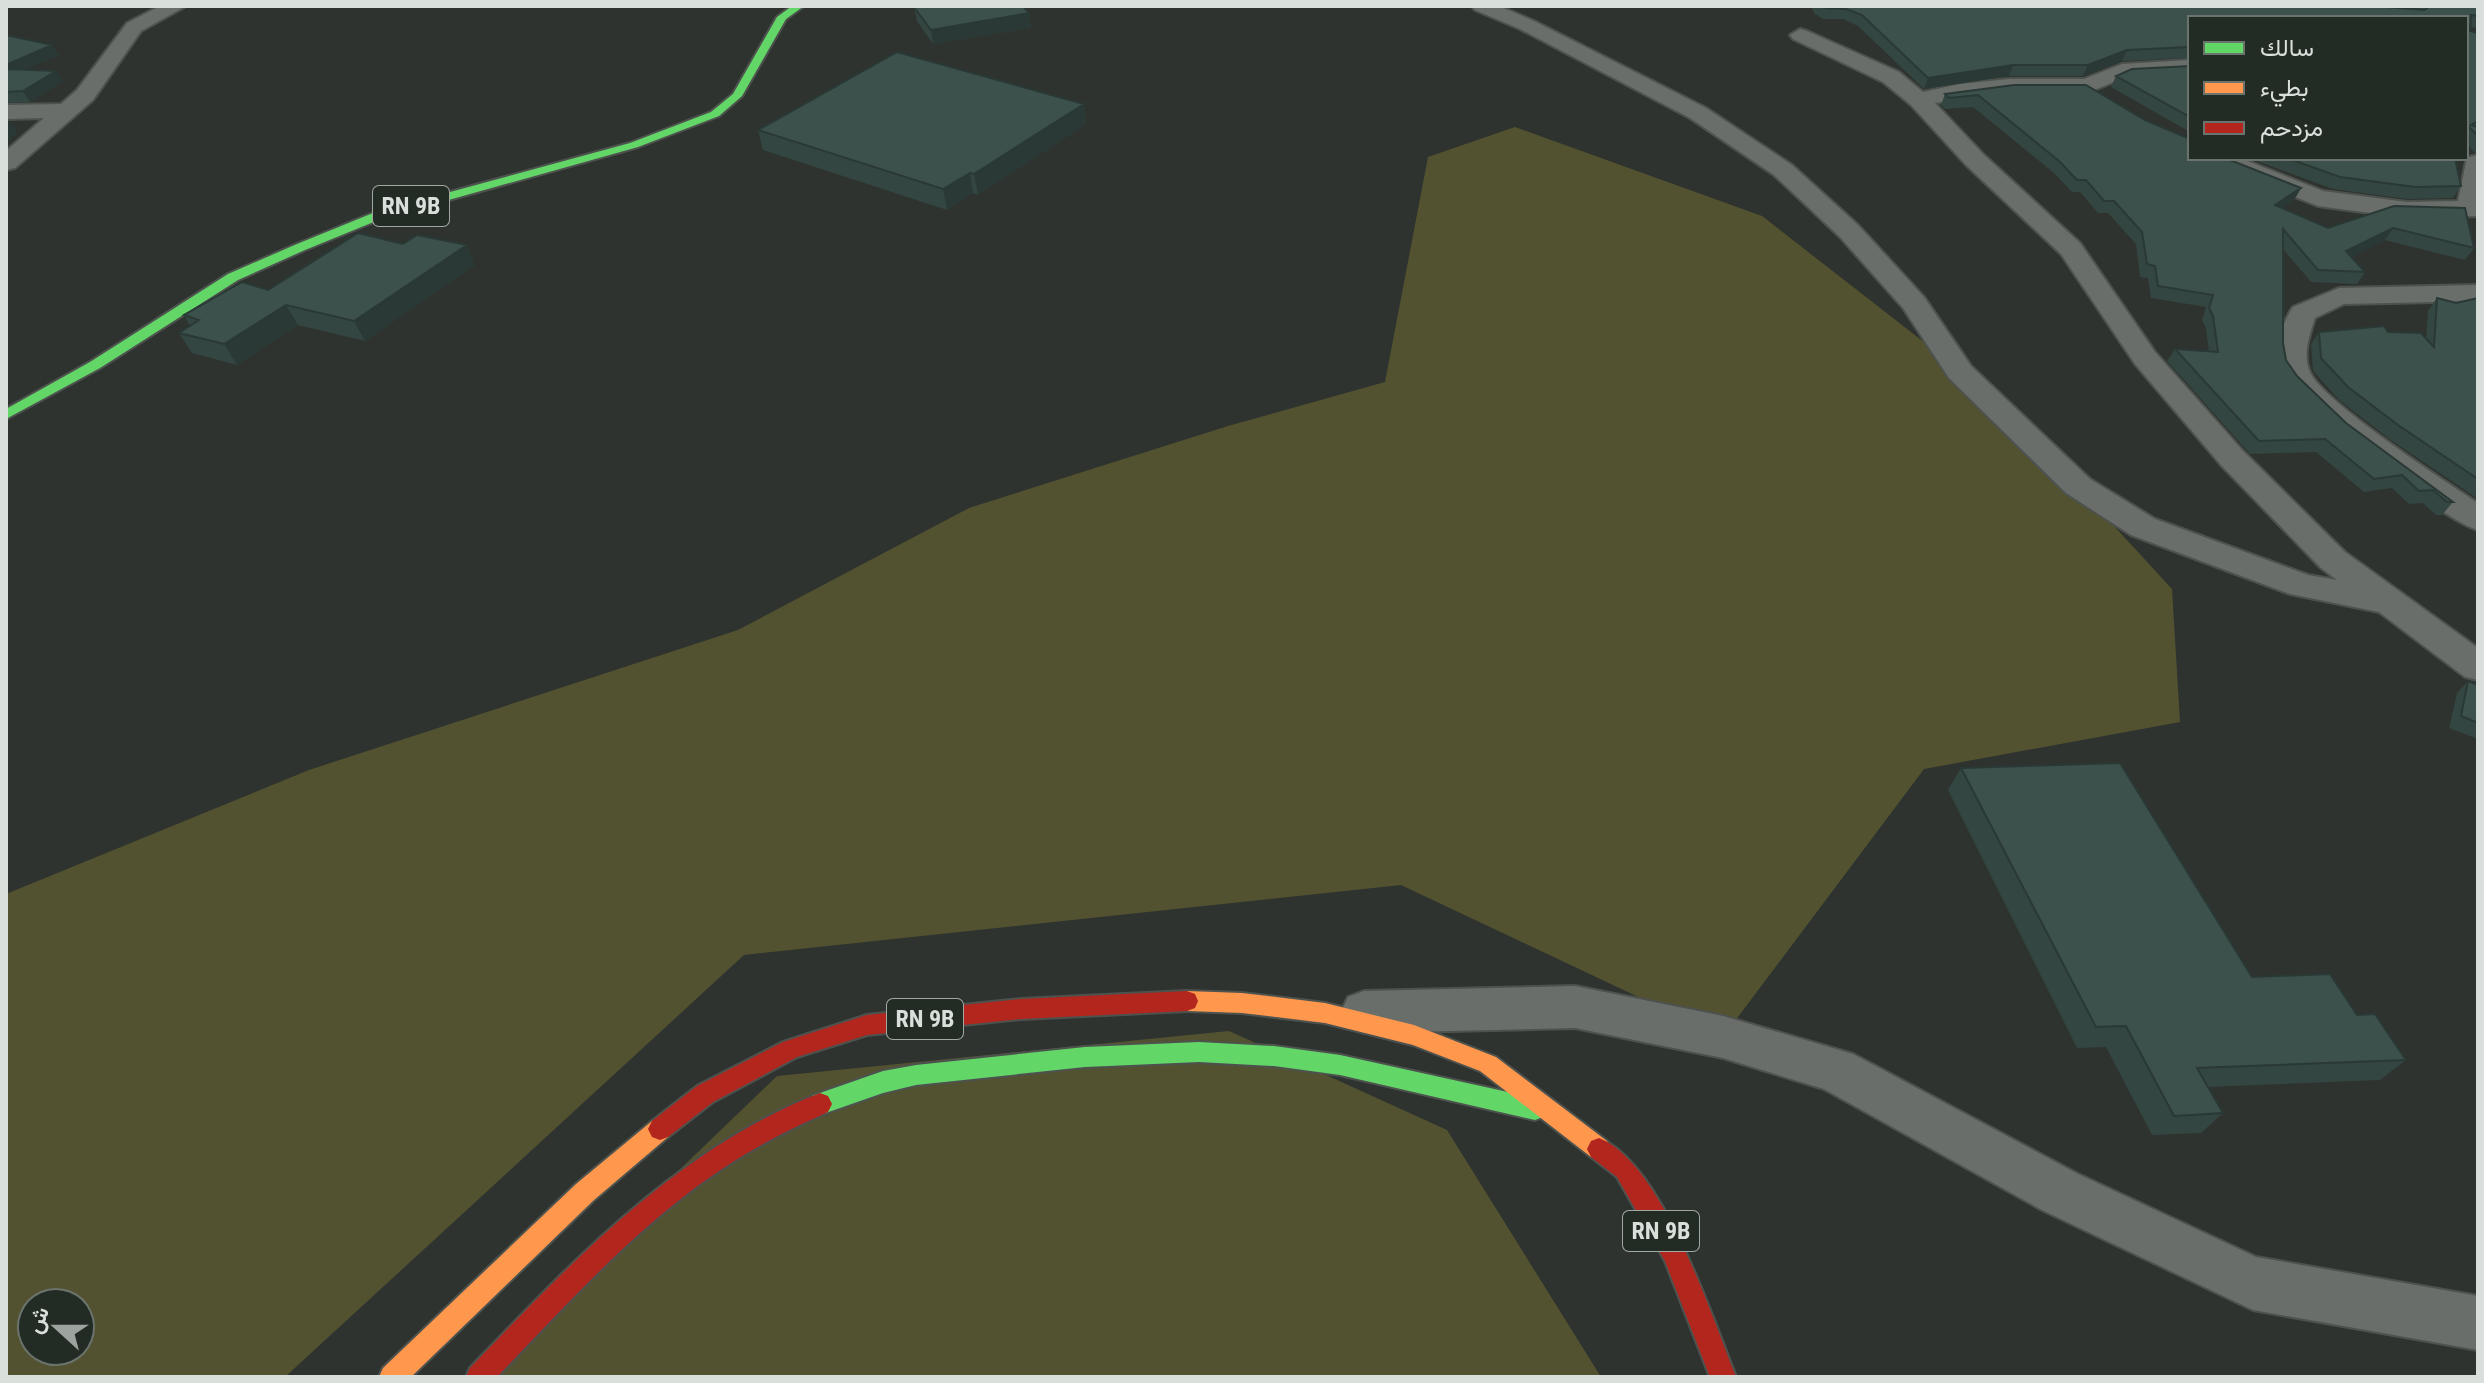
<svg xmlns="http://www.w3.org/2000/svg" width="2484" height="1383" viewBox="0 0 2484 1383" font-family="'Roboto Condensed',Vazirmatn,sans-serif">
  <style>
    .green { fill: #535230; fill-rule: evenodd }
    .lines { fill: none; stroke-linecap: round; stroke-linejoin: round }
    .street-casing { stroke: #4d524e; stroke-width: 4 }
    .fast-casing { stroke: #4d524e; stroke-width: 4 }
    .slow-casing { stroke: #4d524e; stroke-width: 4 }
    .jam-casing { stroke: #4d524e; stroke-width: 4 }
    .street { fill: #6a6e6b; fill-rule: evenodd }
    .fast { fill: #63d668; fill-rule: evenodd }
    .slow { fill: #ff974d; fill-rule: evenodd }
    .jam { fill: #b3261e; fill-rule: evenodd }
    .wall { fill: #344641 }
    .shaded-wall { fill: #2a3935 }
    .building { fill: #3c514c; stroke: #2a3935; stroke-width: 2 }
    .labels { text-anchor: middle; stroke-width: 6; stroke-linejoin: round; paint-order: stroke }
    .shield { fill: #222b24; stroke: #a2a9a3; stroke-width: 2 }
    .shield-label { font-size: 24px; font-weight: bold; fill: #d9dfda }
  </style>
  <rect width="100%" height="100%" fill="#2e332f"/>
  <path class="green" d="M1515 127 1762 216 1997 399 2172 589 2180 722 1924 769 1723 1037 1401 885 744 955 285 1377H6V894L309 770 738 630 969 508 1228 426 1385 382 1428 157ZM32 1303H80V1351H32Z
    M1229 1031 1447 1130 1601 1377H464L777 1076Z"/>
  <g class="lines">
    <g class="street-casing">
      <path id="street" d="M160 6H186L141 31 93 100 15 168 6 170V151L44 118 6 119V105L61 104 77 90 127 23Z
        M1472 6H1499L1534 21 1706 108 1792 165 1858 225 1924 297 1971 366 2090 479 2155 519 2308 575 2337 580 2321 568 2221 465 2135 364 2061 254 1966 165 1911 105 1883 82 1793 39 1790 35 1800 29 1807 31 1899 72 1923 92 1960 84 2009 79H2084L2122 64 2190 60V74L2126 77 2087 93H2009L1935 103 1984 155 2080 243 2155 352 2243 451 2345 552 2478 648V680L2465 677 2379 612 2290 594 2131 535 2066 493 1949 378 1903 308 1840 237 1774 175 1690 118 1520 29 1475 10Z
        M2478 155V216L2407 218 2318 206 2210 163 2207 158H2240L2323 191 2407 202 2458 201 2466 162 2469 157Z
        M2478 285V301L2344 304 2315 318C2310 334 2302 354 2310 372 2322 401 2446 482 2478 503V530C2443 521 2292 404 2280 371 2273 352 2282 323 2293 307L2339 288Z
        M1575 986 1723 1016 1853 1054 2078 1174 2256 1257 2478 1296V1350L2253 1310 2042 1210 1824 1089 1723 1058 1575 1028 1364 1033 1348 1027 1341 1012 1348 997 1364 991Z"/>
    </g>
    <g class="fast-casing">
      <path id="fast" d="M792 6H804L786 19 742 96 719 116 638 147 381 219 305 250 238 280 100 368 6 419V409L90 362 228 274 297 244 373 213 630 143 711 112 733 94 777 17Z
        M1199 1042 1274 1046 1340 1055 1535 1098 1543 1101 1547 1109 1543 1117 1535 1120 1340 1075 1274 1066 1199 1062 1085 1067 916 1085 883 1093 820 1115 812 1112 808 1104 812 1096 820 1093 883 1071 916 1065 1085 1047Z"/>
    </g>
    <g class="slow-casing">
      <path id="slow" d="M1187 991 1242 993 1325 1003 1414 1025 1496 1057 1607 1141 1611 1149 1607 1157 1599 1160 1591 1157 1480 1071 1413 1045 1325 1023 1242 1013 1187 1011 1179 1008 1176 1001 1179 994Z
        M660 1118 668 1121 672 1129 668 1137 594 1200 411 1377H379L383 1368 576 1184 652 1121Z"/>
    </g>
    <g class="jam-casing">
      <path id="jam" d="M1187 991 1195 994 1198 1001 1195 1008 1187 1011 1021 1019 867 1035 797 1057 713 1102 668 1137 660 1140 652 1137 648 1129 652 1121 697 1086 783 1042 867 1015 1021 999Z
        M820 1093 828 1096 832 1104 828 1112C795 1127 762 1143 731 1163 642 1220 570 1301 497 1377H466L470 1368C574 1260 677 1149 820 1093Z
        M1599 1138C1662 1163 1711 1315 1736 1377H1710L1665 1261 1617 1177 1591 1157 1587 1149 1591 1141Z"/>
    </g>
    <use href="#street" class="street"/>
    <use href="#fast" class="fast"/>
    <use href="#slow" class="slow"/>
    <use href="#jam" class="jam"/>
  </g>
  <path class="wall" d="M1811 6H2373L2411 9 2402 6H2478V29L2471 27 2470 31 2478 33V153H2475L2466 143V18H2190V58L2122 61 2083 76H2009L1924 89 1858 26 1843 19H1823L1814 13Z
    M914 7 1029 13 1031 28 933 44 917 21Z
    M6 35 59 55 24 70 63 81 30 102 6 103Z
    M2190 66V132L2111 87 2116 76Z
    M2014 85 2145 120 2190 158 2301 188 2294 200 2281 208 2328 228 2394 206 2474 248 2465 260 2385 240 2351 257 2365 272 2357 284 2311 282 2283 249V343L2286 360 2297 376 2346 423 2453 502 2442 515H2436L2423 503 2409 504 2392 488 2364 492 2316 452 2250 454 2167 361 2175 349 2209 352 2206 328 2202 320 2206 307 2151 298 2148 278 2140 277 2136 244 2108 213H2098L2080 192H2072L2054 173 1973 107 1945 109 1941 105 1945 94Z
    M1084 104 1086 124 978 195 973 193 947 210 763 150 758 130Z
    M2249 158H2455L2461 186 2453 198 2407 199 2333 189Z
    M475 265 365 341 298 325 237 365 192 353 179 333 190 326 184 315 268 290Z
    M2437 298 2456 303 2478 298V499L2388 438 2339 400 2313 371 2311 344 2319 332H2388L2426 339 2428 311Z
    M2468 681 2478 685V739L2449 728 2457 693Z
    M1961 768 2252 977 2357 1015 2406 1060 2380 1080 2208 1087 2223 1113 2201 1133 2152 1135 2106 1047 2077 1048 1948 790Z"/>
  <path class="shaded-wall" d="M1029 13 1031 28 933 44 931 30Z
    M52 45 59 55 6 78V65Z
    M2127 50 2122 61 2083 76 2088 65Z
    M2013 65 2009 76 1924 89 1928 78Z
    M56 71 63 81 30 102 23 91Z
    M1084 104 1086 124 978 195 974 174Z
    M11 122 18 133 6 142V126Z
    M970 173 973 193 947 210 943 189Z
    M2301 188 2294 200 2268 217 2275 205Z
    M2393 228 2385 240 2338 264 2346 251Z
    M467 245 475 265 365 341 354 321Z
    M286 305 298 325 237 365 224 344Z"/>
  <path class="building" d="M919 6H1023L1029 13 931 30 914 7Z
    M1823 6H2373L2425 10 2428 7 2427 6H2478V16L2471 15 2470 31 2478 33V121L2471 125 2478 127V136L2466 124V18H2190V47L2127 50 2088 65H2013L1928 78 1862 15 1846 9 1826 8Z
    M6 35 52 45 6 65Z
    M897 52 1084 104 974 174 970 173 943 189 758 130Z
    M2190 66V117L2116 76 2132 69Z
    M6 69 56 71 23 91 6 92Z
    M2014 85H2086L2145 120 2190 139V158H2225L2301 188 2275 205 2328 228 2394 206 2465 208 2474 248 2393 228 2346 251 2365 272 2318 270 2283 229V343L2286 360 2297 376 2346 423 2453 502H2447L2433 490 2419 491 2402 475 2374 479 2325 439 2259 441 2175 349 2218 352 2213 316 2209 308 2213 295 2158 286 2155 266 2147 264 2142 232 2114 201H2104L2086 180H2077L2059 161 1978 95 1949 98 1945 94Z
    M2287 158H2455L2461 186 2415 187 2340 177Z
    M358 233 403 244 417 235 467 245 354 321 286 305 224 344 179 333 199 320 184 315 242 282 268 290Z
    M2437 298 2456 303 2478 298V479L2398 425 2348 387 2321 358 2319 332 2384 326 2388 332 2421 333 2434 347Z
    M2468 681 2478 685V723L2461 716Z
    M2120 763 2252 977 2330 974 2357 1015 2375 1014 2406 1060 2197 1068 2223 1113 2174 1116 2126 1026 2096 1027 1961 768Z"/>
  <g class="labels">
    <g class="shield">
      <rect x="373" y="186" width="76" height="40" rx="6"/>
      <rect x="887" y="999" width="76" height="40" rx="6"/>
      <rect x="1623" y="1211" width="76" height="40" rx="6"/>
    </g>
    <g class="shield-label">
      <text x="411" y="214">RN 9B</text>
      <text x="925" y="1027">RN 9B</text>
      <text x="1661" y="1239">RN 9B</text>
    </g>
  </g>
  <rect width="2484" height="1383" fill="none" stroke="#d9dfda" stroke-width="16"/>
  <rect x="2188" y="16" width="280" height="144" fill="#222b24" stroke="#6b736d" stroke-width="2"/>
  <rect x="2204" y="42" width="40" height="12" fill="#63d668" stroke="#6b736d" stroke-width="2"/>
  <text x="2260" y="56" font-size="24" fill="#d9dfda">سالك</text>
  <rect x="2204" y="82" width="40" height="12" fill="#ff974d" stroke="#6b736d" stroke-width="2"/>
  <text x="2260" y="96" font-size="24" fill="#d9dfda">بطيء</text>
  <rect x="2204" y="122" width="40" height="12" fill="#b3261e" stroke="#6b736d" stroke-width="2"/>
  <text x="2260" y="136" font-size="24" fill="#d9dfda">مزدحم</text>
  <g transform="translate(56 1327) rotate(291)"><circle r="38" fill="#222b24" stroke="#6b736d" stroke-width="2"/>
  <path d="M0-6L14 30L0 20L-14 30Z" fill="#9da39e"/>
  <text y="-12" font-size="22" font-weight="bold" text-anchor="middle" fill="#d9dfda">ش</text>
  </g>
</svg>
